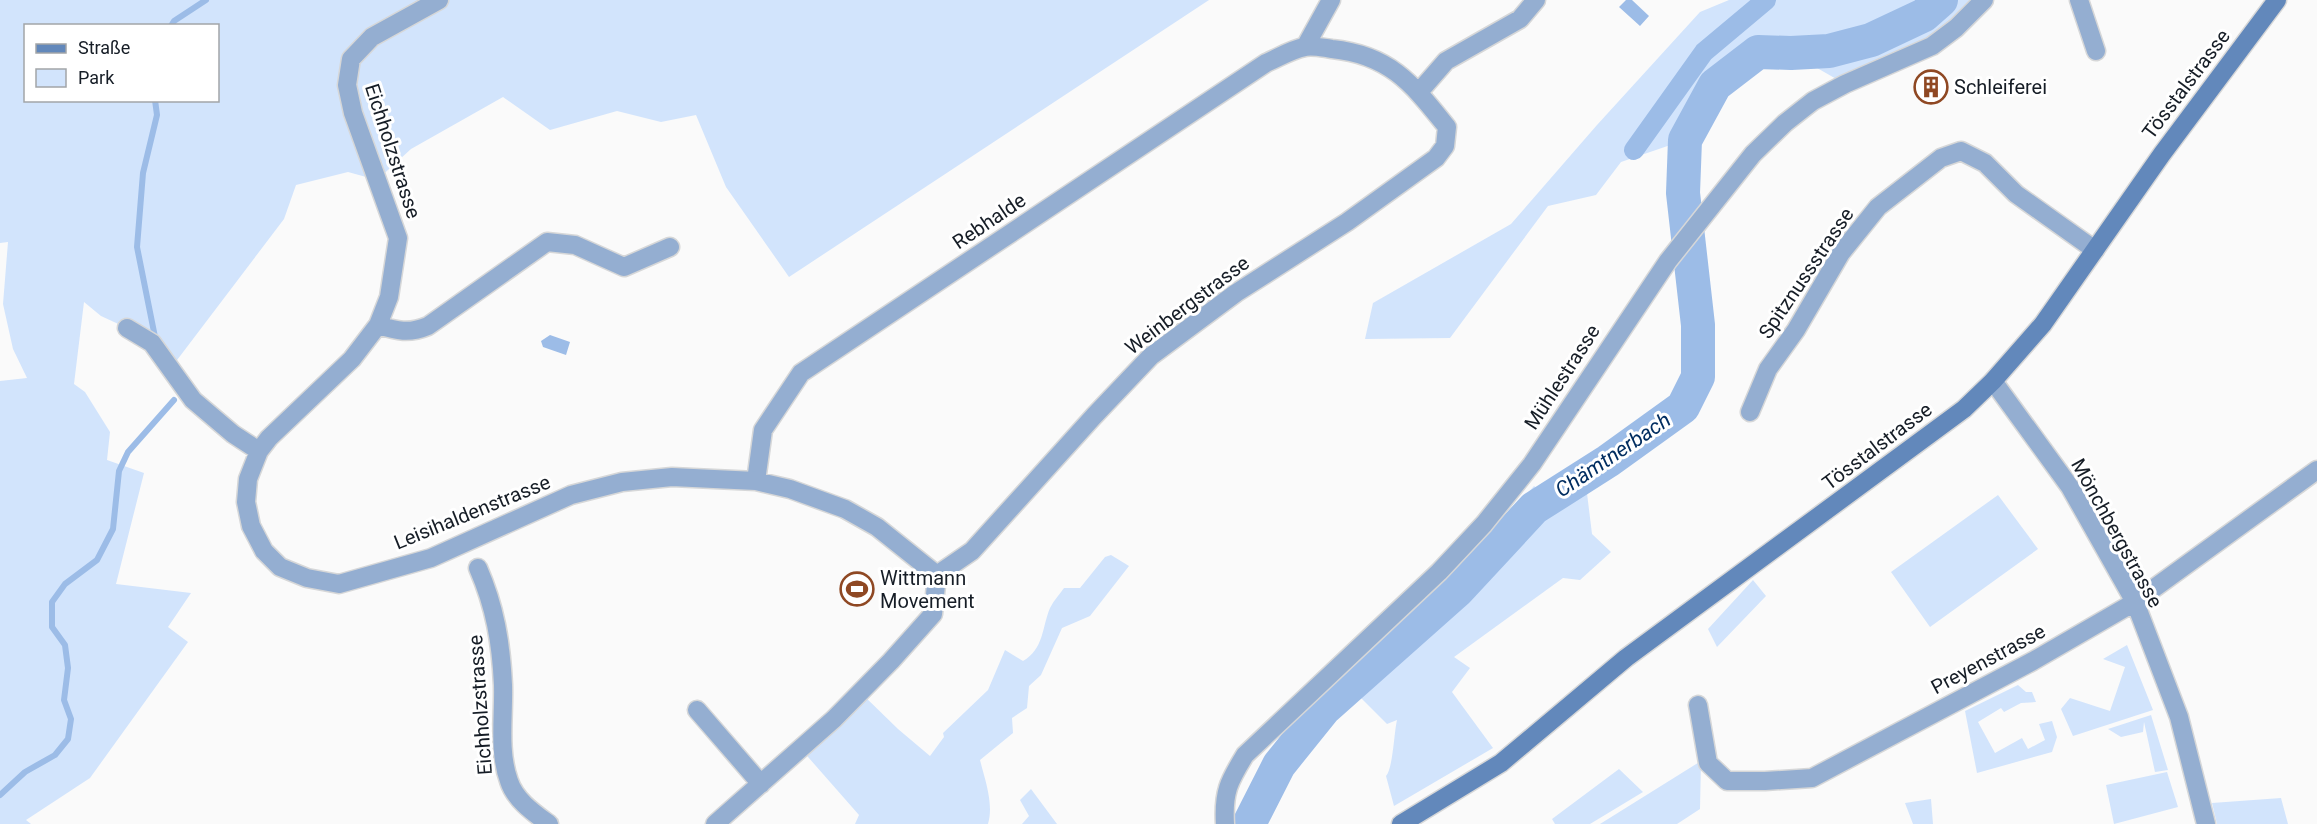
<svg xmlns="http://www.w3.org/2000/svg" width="2317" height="824" viewBox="0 0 2317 824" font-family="Roboto,sans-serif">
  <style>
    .green { fill: #d2e4fc; fill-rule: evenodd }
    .water { fill: #9cbce7 }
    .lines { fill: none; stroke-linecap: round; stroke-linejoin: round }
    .stream { stroke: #9cbce7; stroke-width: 6 }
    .canal { stroke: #9cbce7; stroke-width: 20 }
    .river { stroke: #9cbce7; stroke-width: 34 }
    .street-casing { stroke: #d6d7d8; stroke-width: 21 }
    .secondary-casing { stroke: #d6d7d8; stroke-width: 21 }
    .street { stroke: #94aed1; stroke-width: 18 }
    .secondary { stroke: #6288bb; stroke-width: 18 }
    .labels { text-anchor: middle; stroke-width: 6; stroke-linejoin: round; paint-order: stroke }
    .street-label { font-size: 20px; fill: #161d26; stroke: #fff }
    .poi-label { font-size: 20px; fill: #161d26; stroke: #fff; text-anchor: start }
    .water-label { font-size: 21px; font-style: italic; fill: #012d60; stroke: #fff }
  </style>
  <rect width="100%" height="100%" fill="#fafafa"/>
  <path class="green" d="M0 0H1209L789 277 726 187 696 115 661 122 617 111 550 130 503 97 411 149 377 180 348 172 296 185 284 219 171 368 127 328 101 316 84 302 74 384 85 392 110 432 107 460 144 473 116 584 191 593 168 627 188 642 90 778 26 820 31 824H0V381L27 378 13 349 3 304 8 242 0 243ZM26 26H218V100H26Z
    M1729 0H1984L1956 28 1845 84 1791 53 1758 52 1715 85 1685 140 1621 162 1596 195 1548 206 1450 338 1365 339 1373 303 1511 224 1597 125 1700 12Z
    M1586 485 1592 534 1611 552 1580 580 1563 578 1454 657 1470 668 1452 692 1493 748 1394 806 1386 776C1393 768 1394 733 1397 720L1387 724 1343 680 1480 547 1534 486 1553 501Z
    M1998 495 2038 549 1930 627 1891 572Z
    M1111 555 1129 566 1090 616 1062 628 1041 675 1029 686 1027 708 1012 718 1013 733 980 760C985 780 994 804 988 824H855L859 815 801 749 860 692 898 729 930 756 944 737 943 733 988 690 1005 650 1023 661C1044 649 1042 627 1050 608 1054 600 1060 594 1064 588H1080L1105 557Z
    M1753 580 1766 596 1717 647 1708 629Z
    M2127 645 2153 710 2073 736 2061 709 2070 698 2110 711 2125 667 2103 659Z
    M2018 685 2026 692H2032L2036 702 2021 703 2004 712 2001 708 1978 722 1995 753 2022 738 2028 749 2045 740 2039 724 2052 721 2057 737 2052 752 1977 773 1965 711Z
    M2151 715 2168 770 2155 772 2144 722 2143 732 2121 737 2108 729Z
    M1701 761 1700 809 1677 824H1600Z
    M1619 769 1643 792 1590 824H1555L1552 819Z
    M2167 772 2178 807 2114 824 2106 785Z
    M1031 789 1057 824H1022L1029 816 1020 800Z
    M2281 798 2288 824H2217L2212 803Z
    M1931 799 1933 824H1913L1905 803Z"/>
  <path class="water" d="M1626 0H1632L1649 16 1640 26 1619 7Z
    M550 335 570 342 566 355 543 347 541 341Z"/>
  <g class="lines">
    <path class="stream" d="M171 26 174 21 206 0
      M155 337 137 247 143 173 157 115 155 100
      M0 795 25 772 55 755 68 739 71 719 64 700 68 668 65 645 52 627V602L65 584 97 560 113 529 119 471 128 452 174 400"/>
    <path class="canal" d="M1634 150 1704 52 1766 0"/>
    <path class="river" d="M1249 824 1279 765 1324 709 1458 590 1534 508 1608 461 1683 407 1698 377V325L1683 193 1685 140 1715 85 1758 52 1791 53 1829 51 1871 40 1924 15 1941 0"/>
    <g class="street-casing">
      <path id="street" d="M2079 0 2096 51
        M1305 47 1331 0
        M1419 92 1446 61 1520 19 1536 0
        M670 247 624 267 575 245 547 242 428 326C409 334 397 331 378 325L352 359 269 438 259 451 248 479 246 502 251 526 264 551 280 567 307 578 339 584 431 558 571 495 622 482 672 477 756 481 790 489 845 509 877 527 937 575 933 614 891 661 834 719 715 824
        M378 325 389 297 398 238 353 113 347 85 351 59 372 37 439 0
        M127 328 152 343 193 400 233 434 259 451
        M1993 381 2070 487 2135 602 2179 717 2206 824
        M1750 412 1768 369 1796 330 1841 253 1878 207 1941 158 1961 151 1985 163 2016 194 2095 250
        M756 481 763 430 801 373 1266 63C1278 58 1292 49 1305 47 1313 45 1324 48 1332 49 1391 55 1413 85 1447 127L1445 146 1436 158 1347 222 1236 293 1151 356 1094 416 972 551 937 575
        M478 568C495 607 501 642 503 685 504 716 498 751 509 781 515 800 534 813 549 824
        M1698 705 1708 763 1727 781H1765L1812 778 2033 661 2135 602 2317 470
        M697 710 761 784
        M1225 824C1223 792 1229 781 1245 755L1439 572 1484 524 1532 464 1668 261 1753 154 1785 123 1813 101 1845 84 1932 46 1956 28 1984 0"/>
    </g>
    <g class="secondary-casing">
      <path id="secondary" d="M1401 824 1501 763 1626 658 1964 409 1993 381 2043 324 2162 154 2277 0"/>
    </g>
    <use href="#street" class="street"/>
    <use href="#secondary" class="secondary"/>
  </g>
  <defs>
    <g id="building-ring" transform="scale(1.725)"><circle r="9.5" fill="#fff" stroke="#8f4823" stroke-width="1.5"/><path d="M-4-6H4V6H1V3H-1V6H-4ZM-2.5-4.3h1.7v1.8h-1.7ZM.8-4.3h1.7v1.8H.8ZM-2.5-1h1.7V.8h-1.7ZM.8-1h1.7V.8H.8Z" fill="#8f4823"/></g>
    <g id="stadium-ring" transform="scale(1.725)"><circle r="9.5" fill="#fff" stroke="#8f4823" stroke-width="1.5"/><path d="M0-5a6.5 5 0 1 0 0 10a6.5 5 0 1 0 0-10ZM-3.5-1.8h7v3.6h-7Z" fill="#8f4823"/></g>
  </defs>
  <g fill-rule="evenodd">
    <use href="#building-ring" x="1931" y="87"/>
    <use href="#stadium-ring" x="857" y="589"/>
  </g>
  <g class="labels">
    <g class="street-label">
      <text transform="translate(2186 84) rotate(-53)" y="7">Tösstalstrasse</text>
      <text transform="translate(393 151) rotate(72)" y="7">Eichholzstrasse</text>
      <text transform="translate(989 221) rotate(-34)" y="7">Rebhalde</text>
      <text transform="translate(1806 273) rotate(-56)" y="7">Spitznussstrasse</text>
      <text transform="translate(1187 305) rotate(-37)" y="7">Weinbergstrasse</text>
      <text transform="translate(1562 377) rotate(-57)" y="7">Mühlestrasse</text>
      <text transform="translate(1877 446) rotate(-37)" y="7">Tösstalstrasse</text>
      <text transform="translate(472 512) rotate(-22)" y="7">Leisihaldenstrasse</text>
      <text transform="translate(2117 533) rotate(61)" y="7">Mönchbergstrasse</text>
      <text transform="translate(1988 659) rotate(-28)" y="7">Preyenstrasse</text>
      <text transform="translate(480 705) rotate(-94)" y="7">Eichholzstrasse</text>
    </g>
    <g class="poi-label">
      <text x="1954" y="94">Schleiferei</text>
      <text x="880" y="585">Wittmann<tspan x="880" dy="23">Movement</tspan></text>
    </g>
    <g class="water-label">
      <text transform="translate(1613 455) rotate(-34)" y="7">Chämtnerbach</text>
    </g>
  </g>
  <rect x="24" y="24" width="195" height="78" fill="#ffffff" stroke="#a2a5a8" stroke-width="1.5"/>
  <rect x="36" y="44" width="30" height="9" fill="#6288bb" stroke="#a2a5a8" stroke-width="1.5"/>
  <text x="78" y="54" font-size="18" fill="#161d26">Straße</text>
  <rect x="36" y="69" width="30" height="18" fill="#d2e4fc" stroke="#a2a5a8" stroke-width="1.5"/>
  <text x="78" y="84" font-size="18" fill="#161d26">Park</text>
</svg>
